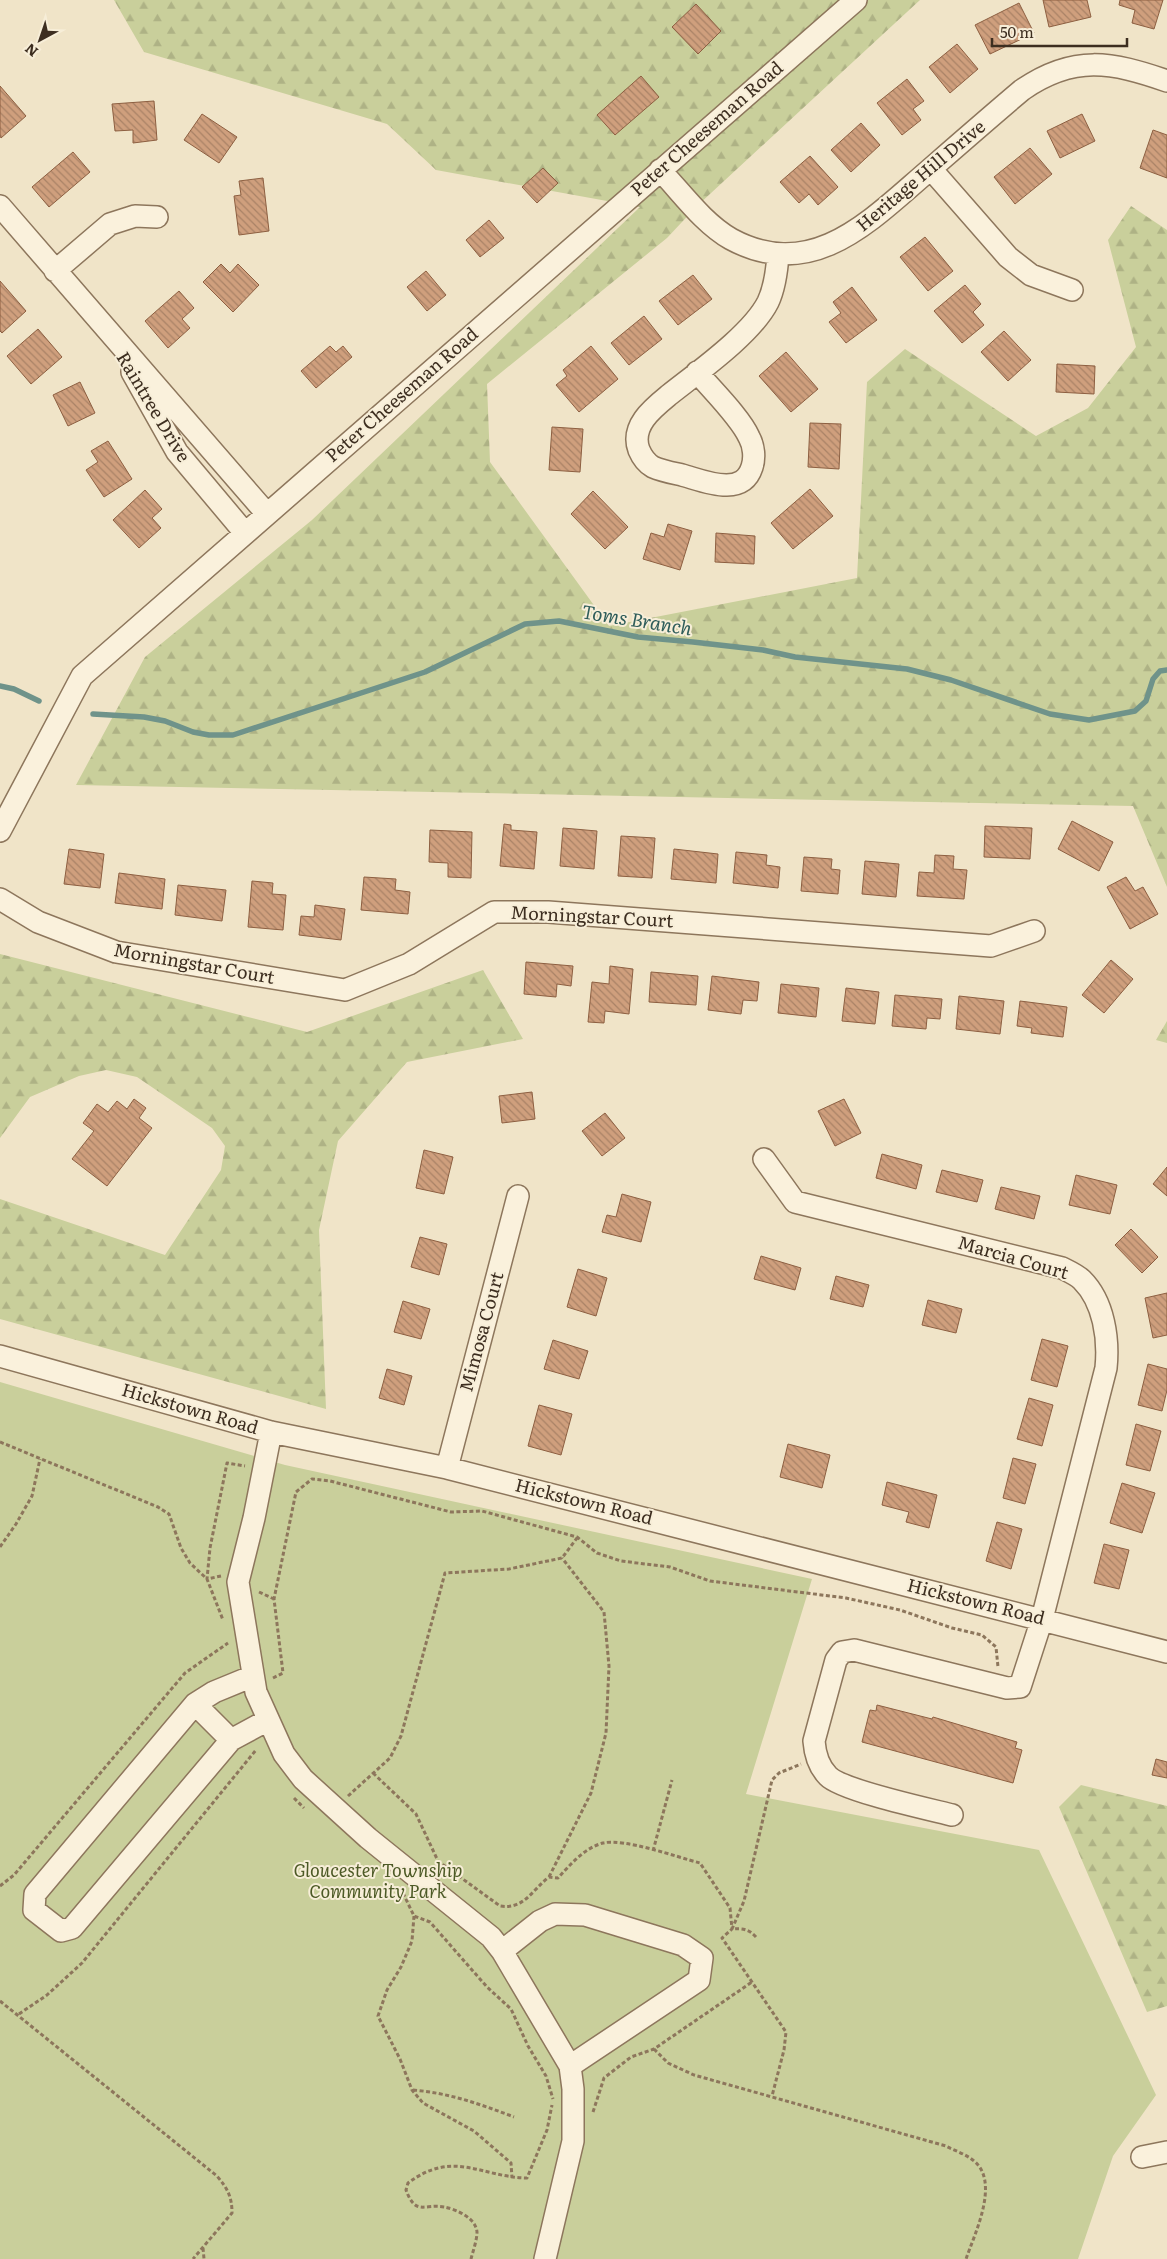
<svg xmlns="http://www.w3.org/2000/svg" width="1167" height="2259" viewBox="0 0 1167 2259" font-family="Literata,serif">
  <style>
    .green { fill: #c9cf9b }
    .forest { fill: url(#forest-firs) }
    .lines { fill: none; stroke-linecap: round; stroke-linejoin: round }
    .stream { stroke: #6f938a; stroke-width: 5.5 }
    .building { fill: url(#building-back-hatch); stroke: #8d5f41 }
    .minor-casing { stroke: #8d765c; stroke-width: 24 }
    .path { stroke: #8d765c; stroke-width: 3; stroke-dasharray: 4 2.5; stroke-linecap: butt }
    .minor { stroke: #faf1dc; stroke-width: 21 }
    .labels { text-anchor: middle; stroke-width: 4; stroke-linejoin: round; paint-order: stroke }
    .street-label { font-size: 18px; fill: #3d2e20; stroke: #f7eed8 }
    .park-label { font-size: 18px; font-style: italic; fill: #4d5a26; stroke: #f7eed8 }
    .water-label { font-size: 19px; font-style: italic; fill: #2f5d5a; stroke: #f7eed8 }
  </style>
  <defs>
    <pattern id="forest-firs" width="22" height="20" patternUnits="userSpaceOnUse" patternTransform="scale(1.25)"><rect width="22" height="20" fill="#c9cf9b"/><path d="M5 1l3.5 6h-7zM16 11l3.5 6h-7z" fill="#aeb285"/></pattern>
    <pattern id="building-back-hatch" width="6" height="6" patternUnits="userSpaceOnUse" patternTransform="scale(1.25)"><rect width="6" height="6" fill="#cf9f7d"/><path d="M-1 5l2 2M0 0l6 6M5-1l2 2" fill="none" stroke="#a98266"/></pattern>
  </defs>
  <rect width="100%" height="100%" fill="#f0e4c8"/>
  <path class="green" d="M0 1382 285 1465 812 1579 746 1794 1039 1850 1156 2095 1113 2156 1078 2259H0Z"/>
  <path class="forest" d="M114 0H920L697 206 667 238 487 384 490 462 609 626 857 578 867 382 905 349 1036 436 1088 408 1136 347 1108 240 1131 206 1167 230V887L1133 806 76 785 145 657 312 520 640 207 436 170 387 124 144 52Z
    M0 954 307 1032 483 970 523 1039 407 1062 338 1141 319 1230 326 1409 0 1319V1199L165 1255 221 1170 225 1146 212 1128 137 1077 106 1070 79 1076 30 1097 0 1138Z
    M1167 1021V1043L1156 1040Z
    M1081 1785 1167 1806V2006L1147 2012 1059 1807Z"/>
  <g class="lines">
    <path class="stream" d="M0 686 14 689 39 701
      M93 714 144 717 165 721 193 732 209 735H233L425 672 525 624 559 621 638 637 693 642 763 650 795 657 907 669 951 680 1050 714 1089 720 1135 711 1146 701 1153 679 1160 671 1167 670"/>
  </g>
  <path class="building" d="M1043 0H1087L1091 17 1049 27Z
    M1120 0H1163L1154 29 1132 23 1135 10 1119 5Z
    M1019 3 1034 33 990 54 975 25Z
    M696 4 721 31 698 54 672 27Z
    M957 44 978 69 950 93 929 67Z
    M641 76 659 97 615 135 597 115Z
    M907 79 924 101 913 109 921 120 902 135 877 103Z
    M0 86 26 116 1 138 0 136Z
    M154 101 157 140 133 143V130L115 131 112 104Z
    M202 114 237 137 219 163 184 140Z
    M1082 114 1095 141 1060 158 1047 131Z
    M861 123 880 145 851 172 831 150Z
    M1153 130 1167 135V178L1140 168Z
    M1030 148 1052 174 1015 204 994 177Z
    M73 152 90 172 49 207 32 187Z
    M810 156 838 187 818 205 809 194 799 203 780 182Z
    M543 168 558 183 537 203 522 187Z
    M263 178 269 231 239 235 234 196 241 195 239 181Z
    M489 220 504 238 480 257 466 240Z
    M925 237 953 271 928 291 900 257Z
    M221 264 230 273 238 264 259 285 233 312 203 282Z
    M426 271 446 295 427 311 407 287Z
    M693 275 712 299 678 325 659 301Z
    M0 281 26 311 2 333 0 331Z
    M965 285 981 304 973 312 984 325 962 343 934 311Z
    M852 287 877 320 846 343 829 322 841 313 833 302Z
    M179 291 194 308 182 319 190 328 168 348 145 321Z
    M644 316 662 339 629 365 611 343Z
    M38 329 62 357 31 384 7 356Z
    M1004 331 1031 360 1008 381 981 352Z
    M330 346 336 352 343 346 352 357 316 388 301 371Z
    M591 346 618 379 579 412 556 385 567 376 563 370Z
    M786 352 818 389 791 412 759 376Z
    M1057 364 1095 366 1094 394 1056 392Z
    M80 382 95 413 68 426 53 395Z
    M810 423 841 424 839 469 808 467Z
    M552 427 583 429 580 472 549 470Z
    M108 441 132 479 104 497 86 470 98 462 91 451Z
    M810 489 833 516 793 549 771 523Z
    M145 490 162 509 152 518 161 528 139 548 113 520Z
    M593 491 628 527 605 549 571 514Z
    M668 524 692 531 680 570 643 559 651 533 664 537Z
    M716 533 755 536 754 564 715 562Z
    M1072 821 1113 842 1099 871 1058 849Z
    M504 824 511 825V830L537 832 534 869 500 866Z
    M985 826 1032 828 1030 859 984 857Z
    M563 828 597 831 594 869 560 866Z
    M430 830 472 832 471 878 448 877V863L429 862Z
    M621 836 655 838 652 878 618 876Z
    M69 849 104 854 100 888 64 884Z
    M674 849 718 854 716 883 671 879Z
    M736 852 767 855 766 865 780 867 778 888 733 883Z
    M935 855 954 856 953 869 967 870 964 899 917 896 919 872 934 873Z
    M804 857 832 859 831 869 840 870 838 894 801 891Z
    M865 861 899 864 896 897 862 894Z
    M119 873 165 879 162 909 115 903Z
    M364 877 396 879 395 890 410 892 408 914 361 910Z
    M1126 877 1135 891 1143 887 1158 914 1130 929 1107 887Z
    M252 881 273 883 272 894 286 895 283 930 248 927Z
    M178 885 226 890 222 921 175 915Z
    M315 905 345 909 341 940 299 935 301 916 314 917Z
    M1111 960 1133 979 1104 1013 1082 995Z
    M526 962 573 966 571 986 557 984 556 997 524 994Z
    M610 966 633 969 629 1014 605 1011 604 1023 588 1022 592 982 609 984Z
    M651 972 698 976 696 1005 649 1002Z
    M712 976 759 982 757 1001 743 1000 741 1014 708 1010Z
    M781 984 819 988 816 1017 778 1013Z
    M846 988 879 992 875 1024 842 1021Z
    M895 995 942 999 940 1019 927 1018 926 1029 892 1026Z
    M959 996 1004 1001 1000 1034 956 1029Z
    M1020 1001 1067 1007 1063 1037 1031 1033 1032 1028 1017 1026Z
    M532 1092 535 1119 502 1123 499 1096Z
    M134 1099 146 1108 139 1118 152 1128 107 1186 72 1159 94 1131 83 1123 97 1104 108 1112 117 1101 127 1109Z
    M844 1099 861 1133 835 1146 818 1111Z
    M605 1113 625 1138 602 1156 582 1131Z
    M424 1150 453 1157 444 1194 416 1188Z
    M882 1154 922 1165 916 1189 876 1178Z
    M1167 1167V1196L1153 1184Z
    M942 1170 983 1180 977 1202 936 1192Z
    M1076 1175 1117 1185 1110 1214 1069 1205Z
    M1001 1187 1040 1196 1034 1219 995 1209Z
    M622 1194 651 1202 641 1242 602 1232 607 1215 616 1217Z
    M1131 1229 1158 1257 1142 1273 1115 1245Z
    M420 1237 447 1244 439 1275 411 1267Z
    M761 1256 801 1268 795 1290 754 1279Z
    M578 1269 607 1278 596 1316 567 1307Z
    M836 1276 869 1285 863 1307 830 1299Z
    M1167 1293V1335L1153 1338 1145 1298Z
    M928 1300 962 1309 956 1333 922 1325Z
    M403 1301 430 1309 421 1339 394 1332Z
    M1042 1339 1068 1346 1057 1387 1031 1380Z
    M553 1340 588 1351 579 1379 544 1369Z
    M1148 1364 1167 1369V1390L1162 1411 1138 1405Z
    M387 1369 412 1376 404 1405 379 1398Z
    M1029 1398 1053 1405 1042 1446 1017 1439Z
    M539 1405 572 1414 561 1455 528 1446Z
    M1136 1424 1161 1431 1150 1471 1126 1465Z
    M788 1444 830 1455 822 1488 780 1477Z
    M1013 1458 1036 1464 1025 1504 1003 1498Z
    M887 1482 937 1495 929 1528 906 1522 909 1512 882 1505Z
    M1122 1483 1155 1493 1142 1533 1110 1523Z
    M997 1522 1022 1529 1011 1569 986 1561Z
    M1104 1544 1129 1550 1119 1589 1094 1583Z
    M877 1705 932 1719 933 1717 1017 1742 1015 1748 1022 1750 1013 1783 862 1742 870 1710 876 1711Z
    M1156 1759 1167 1762V1778L1152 1775Z"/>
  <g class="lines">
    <g class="minor-casing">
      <path id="minor" d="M931 169 1008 257 1031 275 1072 290
        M660 170C682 193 703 223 731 239 812 283 870 221 927 172 958 145 990 117 1022 90 1074 54 1112 62 1167 81
        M0 206 267 514
        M55 271 110 224 135 216 157 217
        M132 372 177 452 245 533
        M697 372C712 390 740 417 749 437 754 446 755 458 752 467 742 498 704 481 682 475 673 473 662 471 653 467 646 463 642 457 639 450 630 426 653 408 669 395 698 372 752 334 768 302 775 287 777 270 778 254
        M0 831 82 676 856 0
        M0 899 38 922 116 952 345 990 409 964 494 912H548L991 946 1034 931
        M764 1159 795 1202 1062 1268C1068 1271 1077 1275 1082 1280 1104 1302 1109 1339 1106 1368L1042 1619 1020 1687 1007 1688 854 1650 842 1652 836 1660 814 1741C815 1754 819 1767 828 1776 841 1790 928 1809 952 1815
        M0 1356 271 1432 447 1468 1167 1652
        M271 1432 254 1518 238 1582 256 1692 284 1754 303 1779 368 1838 491 1937 502 1951 570 2066 573 2089V2141L545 2259
        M447 1468 518 1196
        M195 1704 231 1740 72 1928 61 1931 34 1910 35 1894 195 1704 214 1692 253 1676
        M231 1740 268 1720
        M502 1951 540 1921 555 1914 585 1915 683 1945 702 1958 699 1980 570 2066
        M1142 2157 1167 2152"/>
    </g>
    <path class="path" d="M0 1442 158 1507 169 1514 181 1548 190 1563 207 1579 223 1620
      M0 1547 16 1524 32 1496 40 1459
      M221 1576 207 1579 210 1548 227 1463 245 1466
      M259 1592 274 1599
      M273 1678 283 1673 274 1599 296 1492 312 1479 330 1481 451 1512 482 1511 577 1537 597 1553 621 1561 670 1567 710 1581 846 1598 900 1610 952 1628 982 1635 996 1647 998 1667
      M373 1773 416 1814 438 1861 500 1906C524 1910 532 1890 549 1877L558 1878C570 1865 584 1848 603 1843 624 1838 677 1857 700 1863L730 1908 732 1929 722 1938 786 2032 784 2050 772 2096
      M348 1796 390 1758 401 1736 445 1573 509 1569 562 1558 577 1538
      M294 1798 304 1808
      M653 1851 672 1780
      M549 1877 591 1793 606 1733 609 1666 604 1612 562 1558
      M0 1886 14 1875 185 1673 228 1643
      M403 1893 414 1916 430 1922 487 1987 511 2009 528 2046 546 2076 553 2099
      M414 1916 412 1941 401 1967 387 1990 378 2016 400 2059 412 2090 423 2103 474 2131 511 2163 512 2178
      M756 1937C749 1929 742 1928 732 1929L744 1901 772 1780 779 1773 801 1764
      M0 2001 217 2176C227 2188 232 2196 232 2213L193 2259
      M19 2014 47 1995 82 1963 256 1750
      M654 2049 668 2063 694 2075 946 2146C955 2151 966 2154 974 2161 1000 2182 975 2233 966 2259
      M413 2090C449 2093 480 2104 514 2117
      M593 2112 604 2078 631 2057 654 2049 752 1982
      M203 2248 204 2259
      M471 2259C473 2251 477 2240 477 2232 476 2218 456 2209 444 2207 425 2203 416 2217 406 2190L408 2183C454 2149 480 2177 527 2178L547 2130 552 2105"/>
    <use href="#minor" class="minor"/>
  </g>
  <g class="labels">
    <g class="street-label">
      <text transform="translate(707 129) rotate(-41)" y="6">Peter Cheeseman Road</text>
      <text transform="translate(921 176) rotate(-40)" y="6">Heritage Hill Drive</text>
      <text transform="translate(402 395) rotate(-41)" y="6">Peter Cheeseman Road</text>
      <text transform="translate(153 407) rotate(59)" y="6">Raintree Drive</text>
      <text transform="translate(592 917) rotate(3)" y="6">Morningstar Court</text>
      <text transform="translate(194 964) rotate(10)" y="6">Morningstar Court</text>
      <text transform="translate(1013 1258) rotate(16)" y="6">Marcia Court</text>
      <text transform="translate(482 1332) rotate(-75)" y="6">Mimosa Court</text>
      <text transform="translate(190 1409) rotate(16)" y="6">Hickstown Road</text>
      <text transform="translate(584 1502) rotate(14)" y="6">Hickstown Road</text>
      <text transform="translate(976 1602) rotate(14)" y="6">Hickstown Road</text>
    </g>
    <g class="park-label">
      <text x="378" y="1877">Gloucester Township<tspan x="378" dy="21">Community Park</tspan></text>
    </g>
    <g class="water-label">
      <text transform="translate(637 620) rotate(9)" y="7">Toms Branch</text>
    </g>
  </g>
  <g transform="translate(40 40) rotate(220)" stroke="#f7eed8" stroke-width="4" paint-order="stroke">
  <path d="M0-4L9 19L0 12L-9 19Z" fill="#3d2e20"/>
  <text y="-8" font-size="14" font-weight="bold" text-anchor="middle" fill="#3d2e20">N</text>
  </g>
  <path d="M992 38v8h135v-8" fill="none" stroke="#3d2e20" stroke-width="2.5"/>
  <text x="1000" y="38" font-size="15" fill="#3d2e20" stroke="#f7eed8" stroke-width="4" paint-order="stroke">50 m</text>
</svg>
